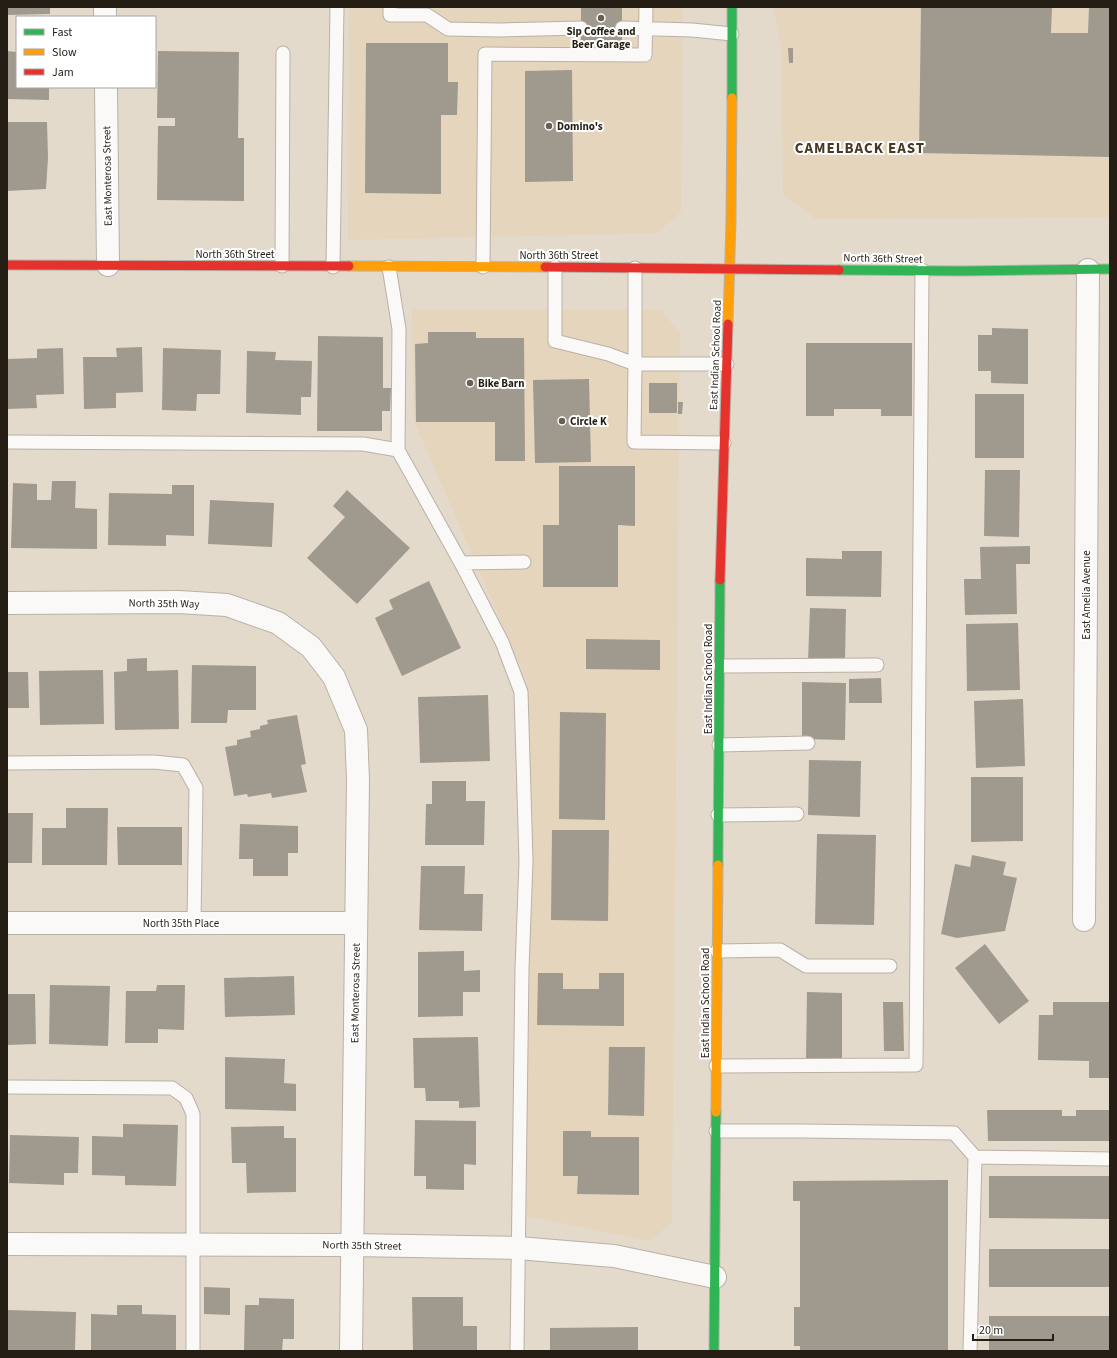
<svg xmlns="http://www.w3.org/2000/svg" width="1117" height="1358" viewBox="0 0 1117 1358" font-family="'Source Sans 3',sans-serif">
  <style>
    .built { fill: #e5d5bd }
    .building { fill: #a0998e }
    .lines { fill: none; stroke-linecap: round; stroke-linejoin: round }
    .lane-casing { stroke: #b9b1a7; stroke-width: 15 }
    .street-casing { stroke: #b9b1a7; stroke-width: 24 }
    .fast-casing { stroke: #b9b1a7; stroke-width: 11 }
    .slow-casing { stroke: #b9b1a7; stroke-width: 11 }
    .jam-casing { stroke: #b9b1a7; stroke-width: 11 }
    .lane { stroke: #fbf9f7; stroke-width: 13 }
    .street { stroke: #fbf9f7; stroke-width: 22 }
    .fast { stroke: #30b455; stroke-width: 9 }
    .slow { stroke: #ff9f0a; stroke-width: 9 }
    .jam { stroke: #e5322d; stroke-width: 9 }
    .poi-dot { fill: #676055; stroke: #fff; stroke-width: 1.5 }
    .labels { text-anchor: middle; stroke-width: 4; stroke-linejoin: round; paint-order: stroke }
    .poi-label { font-size: 11px; font-weight: bold; fill: #241e15; stroke: #fff; text-anchor: start }
    .street-label { font-size: 11px; fill: #241e15; stroke: #fff }
    .district-label { font-size: 15px; font-weight: bold; letter-spacing: 1px; fill: #473924; stroke: #fff }
  </style>
  <rect width="100%" height="100%" fill="#e3dacc"/>
  <path class="built" d="M349 7H683L681 212 657 233 348 240Z
    M773 7H1110V217L816 219 783 194 781 45Z
    M412 310H661L680 334 672 1223 649 1241 527 1216V681L414 421Z"/>
  <path class="building" d="M7 7H50V14L7 15Z
    M581 7H622V42L581 41Z
    M921 7H1052L1051 33H1088L1089 7H1110V157L919 153Z
    M366 43H448V82H458L457 115H441V194L365 193Z
    M788 48H793V63H789Z
    M7 51 17 52V87H49V100L7 99Z
    M158 51 239 52 238 138H244V201L157 200 158 126H175V118H157Z
    M572 70 573 181 525 182V71Z
    M7 122H47L48 158 46 189 7 191Z
    M992 328 1028 329V384L991 383V371H978V335H992Z
    M428 332H476V338H524L525 461H495V422H416L415 344 428 343Z
    M318 336 383 337V388H391L390 411H382V431H317Z
    M806 343H912V416H881V409H834V416H806Z
    M142 347 143 392 116 393V408L84 409 83 357H117L116 348Z
    M63 348 64 394 36 395 37 408 7 409V359L37 358V349Z
    M163 348 221 350 220 394H197L196 411 162 410Z
    M247 351 276 352 275 360 312 361 311 397H301V415L246 413Z
    M589 379 591 462 535 463 533 380Z
    M649 383H677V413H649Z
    M975 394H1024V458H975Z
    M678 402H683L682 414H678Z
    M559 466H635V526L618 525V587H543V525H559Z
    M985 470H1020L1019 537 984 536Z
    M52 481H76L75 508 97 509V549L11 548 13 483 37 484V500H51Z
    M172 485H194V536L166 535V546L108 545 109 493 172 494Z
    M347 490 410 548 357 604 307 558 345 517 333 506Z
    M210 500 274 503 272 547 208 544Z
    M1030 546V564H1016L1017 614 965 615 964 579H981L980 547Z
    M842 551H882L881 597 806 596V558L842 559Z
    M429 581 461 648 402 676 375 618 393 609 389 600Z
    M810 608 846 609 845 662 808 661Z
    M1018 623 1020 690 967 691 966 624Z
    M586 639 660 640V670L586 669Z
    M147 658V671L178 670 179 729 115 730 114 672 127 671V659Z
    M192 665 256 666V710H228L227 723H191Z
    M103 670 104 724 40 725 39 671Z
    M7 672H28L29 708H7Z
    M881 678 882 703H849V679Z
    M802 682 846 683 845 740 802 739Z
    M488 695 490 761 420 763 418 697Z
    M1023 699 1025 766 976 768 974 701Z
    M560 712 606 713 605 820 559 819Z
    M297 715 306 764 301 765 307 792 272 798 271 793 248 797 247 794 234 796 225 747 237 745V740L251 737 250 731 260 729V726L268 724 267 720Z
    M809 760 861 761 860 817 808 815Z
    M971 777H1023V841L971 842Z
    M432 781H466V801H485L484 845H425L426 804H432Z
    M66 808H108L107 865H42V828H66Z
    M7 813H33L32 863H7Z
    M240 824 298 826V853H288V876H253V859H239Z
    M117 827H182V865H118Z
    M552 830H609L608 921 551 920Z
    M817 834 876 835 874 925 815 924Z
    M972 855 1006 862 1003 875 1017 878 1005 931 957 938 941 934 955 864 970 867Z
    M421 866H465L464 894H483L482 931 419 930Z
    M985 944 1029 1001 999 1024 955 968Z
    M464 951V971L480 970V992H463V1016L418 1017V952Z
    M538 973H563V989H599V973H624V1026L537 1025Z
    M294 976 295 1015 225 1017 224 978Z
    M50 985 110 986 108 1046 49 1044Z
    M157 985H185L184 1030 158 1029V1043H125L126 991H156Z
    M807 992 842 993V1060L806 1059Z
    M7 994H35L36 1044 7 1045Z
    M883 1002H903L904 1051H884Z
    M1053 1002H1109L1110 1078H1089V1061L1038 1060 1039 1015H1053Z
    M478 1037 480 1107 459 1108V1101H426L425 1088H414L413 1038Z
    M609 1047H645L644 1116 608 1115Z
    M225 1057 285 1059 284 1083 296 1084V1111L225 1109Z
    M987 1110H1062V1116H1076V1110H1110V1141H988Z
    M415 1120 476 1121V1165L464 1164V1190L426 1189V1176H414Z
    M123 1124 178 1125 176 1186 125 1185V1176L92 1175V1136L123 1137Z
    M284 1126V1138H296V1192L247 1193 246 1163H232L231 1127Z
    M563 1131H591V1137H639V1195L577 1194 578 1176H563Z
    M10 1135 79 1137 78 1173H64V1185L9 1183Z
    M989 1176H1110V1219L989 1218Z
    M948 1180V1351H800V1346H794V1307H800V1201H793V1181Z
    M989 1249H1110V1287H989Z
    M204 1287 230 1288V1315L204 1314Z
    M412 1297H463V1326H477V1351H413Z
    M259 1298 294 1299V1339H283L282 1351H244L245 1305H259Z
    M117 1305H142V1314L176 1315V1351H91V1314L117 1315Z
    M7 1310 76 1312 75 1351H7Z
    M989 1316H1110V1351H989Z
    M638 1327V1351H550V1328Z"/>
  <g class="lines">
    <g class="lane-casing">
      <path id="lane" d="M390 7V15H427L448 29 499 30 581 28
        M622 28 692 30 732 34
        M282 266 283 53
        M333 267 337 7
        M389 267 399 329 398 450
        M483 267 485 54 645 55 646 7
        M555 267V341L608 354 635 364V268
        M7 442 363 444 398 450 461 563 502 642 521 692 526 861 522 969 517 1351
        M724 443 634 442 635 364H727
        M461 563 524 562
        M720 666 877 665
        M719 745 808 743
        M7 763 154 762 183 765 196 788 194 923
        M718 815 797 814
        M717 951 780 950 806 966H890
        M716 1066 916 1065 922 270
        M7 1087 172 1088 186 1098 193 1114V1351
        M716 1131H803L954 1133 975 1157 970 1351
        M975 1157 1110 1159"/>
    </g>
    <g class="street-casing">
      <path id="street" d="M105 7V17
        M106 87 108 265
        M7 603 179 602 227 605 278 623 311 647 334 677 356 730 358 780 351 1351
        M1084 920 1088 270
        M7 923H356
        M7 1244 353 1245 518 1248 614 1256 715 1277"/>
    </g>
    <g class="fast-casing">
      <path id="fast" d="M732 98V7
        M839 270 961 271 1110 269
        M718 865 720 580
        M714 1351 716 1112"/>
    </g>
    <g class="slow-casing">
      <path id="slow" d="M349 266 545 267
        M728 324 731 221 732 98
        M716 1112 718 865"/>
    </g>
    <g class="jam-casing">
      <path id="jam" d="M7 265 349 266
        M545 267 839 270
        M720 580 728 324"/>
    </g>
    <use href="#lane" class="lane"/>
    <use href="#street" class="street"/>
    <use href="#fast" class="fast"/>
    <use href="#slow" class="slow"/>
    <use href="#jam" class="jam"/>
  </g>
  <g class="poi-dot">
    <circle cx="601" cy="18" r="4"/>
    <circle cx="549" cy="126" r="4"/>
    <circle cx="470" cy="383" r="4"/>
    <circle cx="562" cy="421" r="4"/>
  </g>
  <g class="labels">
    <g class="poi-label">
      <text x="601" y="35" text-anchor="middle">Sip Coffee and<tspan x="601" dy="13">Beer Garage</tspan></text>
      <text x="557" y="130">Domino's</text>
      <text x="478" y="387">Bike Barn</text>
      <text x="570" y="425">Circle K</text>
    </g>
    <g class="street-label">
      <text transform="translate(107 176) rotate(-91)" y="4">East Monterosa Street</text>
      <text x="235" y="258">North 36th Street</text>
      <text x="559" y="259">North 36th Street</text>
      <text transform="translate(883 258) rotate(1)" y="4">North 36th Street</text>
      <text transform="translate(715 355) rotate(-88)" y="4">East Indian School Road</text>
      <text transform="translate(1086 595) rotate(-90)" y="4">East Amelia Avenue</text>
      <text transform="translate(164 603) rotate(1)" y="4">North 35th Way</text>
      <text transform="translate(708 679) rotate(-90)" y="4">East Indian School Road</text>
      <text x="181" y="927">North 35th Place</text>
      <text transform="translate(355 993) rotate(-89)" y="4">East Monterosa Street</text>
      <text transform="translate(705 1003) rotate(-90)" y="4">East Indian School Road</text>
      <text transform="translate(362 1245) rotate(1)" y="4">North 35th Street</text>
    </g>
    <g class="district-label">
      <text x="860" y="153">CAMELBACK EAST</text>
    </g>
  </g>
  <rect width="1117" height="1358" fill="none" stroke="#241e15" stroke-width="16"/>
  <rect x="16" y="16" width="140" height="72" fill="#ffffff" stroke="#a7a5a1"/>
  <rect x="24" y="29" width="20" height="6" fill="#30b455" stroke="#a7a5a1"/>
  <text x="52" y="36" font-size="12" fill="#241e15">Fast</text>
  <rect x="24" y="49" width="20" height="6" fill="#ff9f0a" stroke="#a7a5a1"/>
  <text x="52" y="56" font-size="12" fill="#241e15">Slow</text>
  <rect x="24" y="69" width="20" height="6" fill="#e5322d" stroke="#a7a5a1"/>
  <text x="52" y="76" font-size="12" fill="#241e15">Jam</text>
  <path d="M973 1334v6h80v-6" fill="none" stroke="#241e15" stroke-width="2"/>
  <text x="979" y="1334" font-size="12" fill="#241e15" stroke="#ffffff" stroke-width="3" paint-order="stroke">20 m</text>
</svg>
